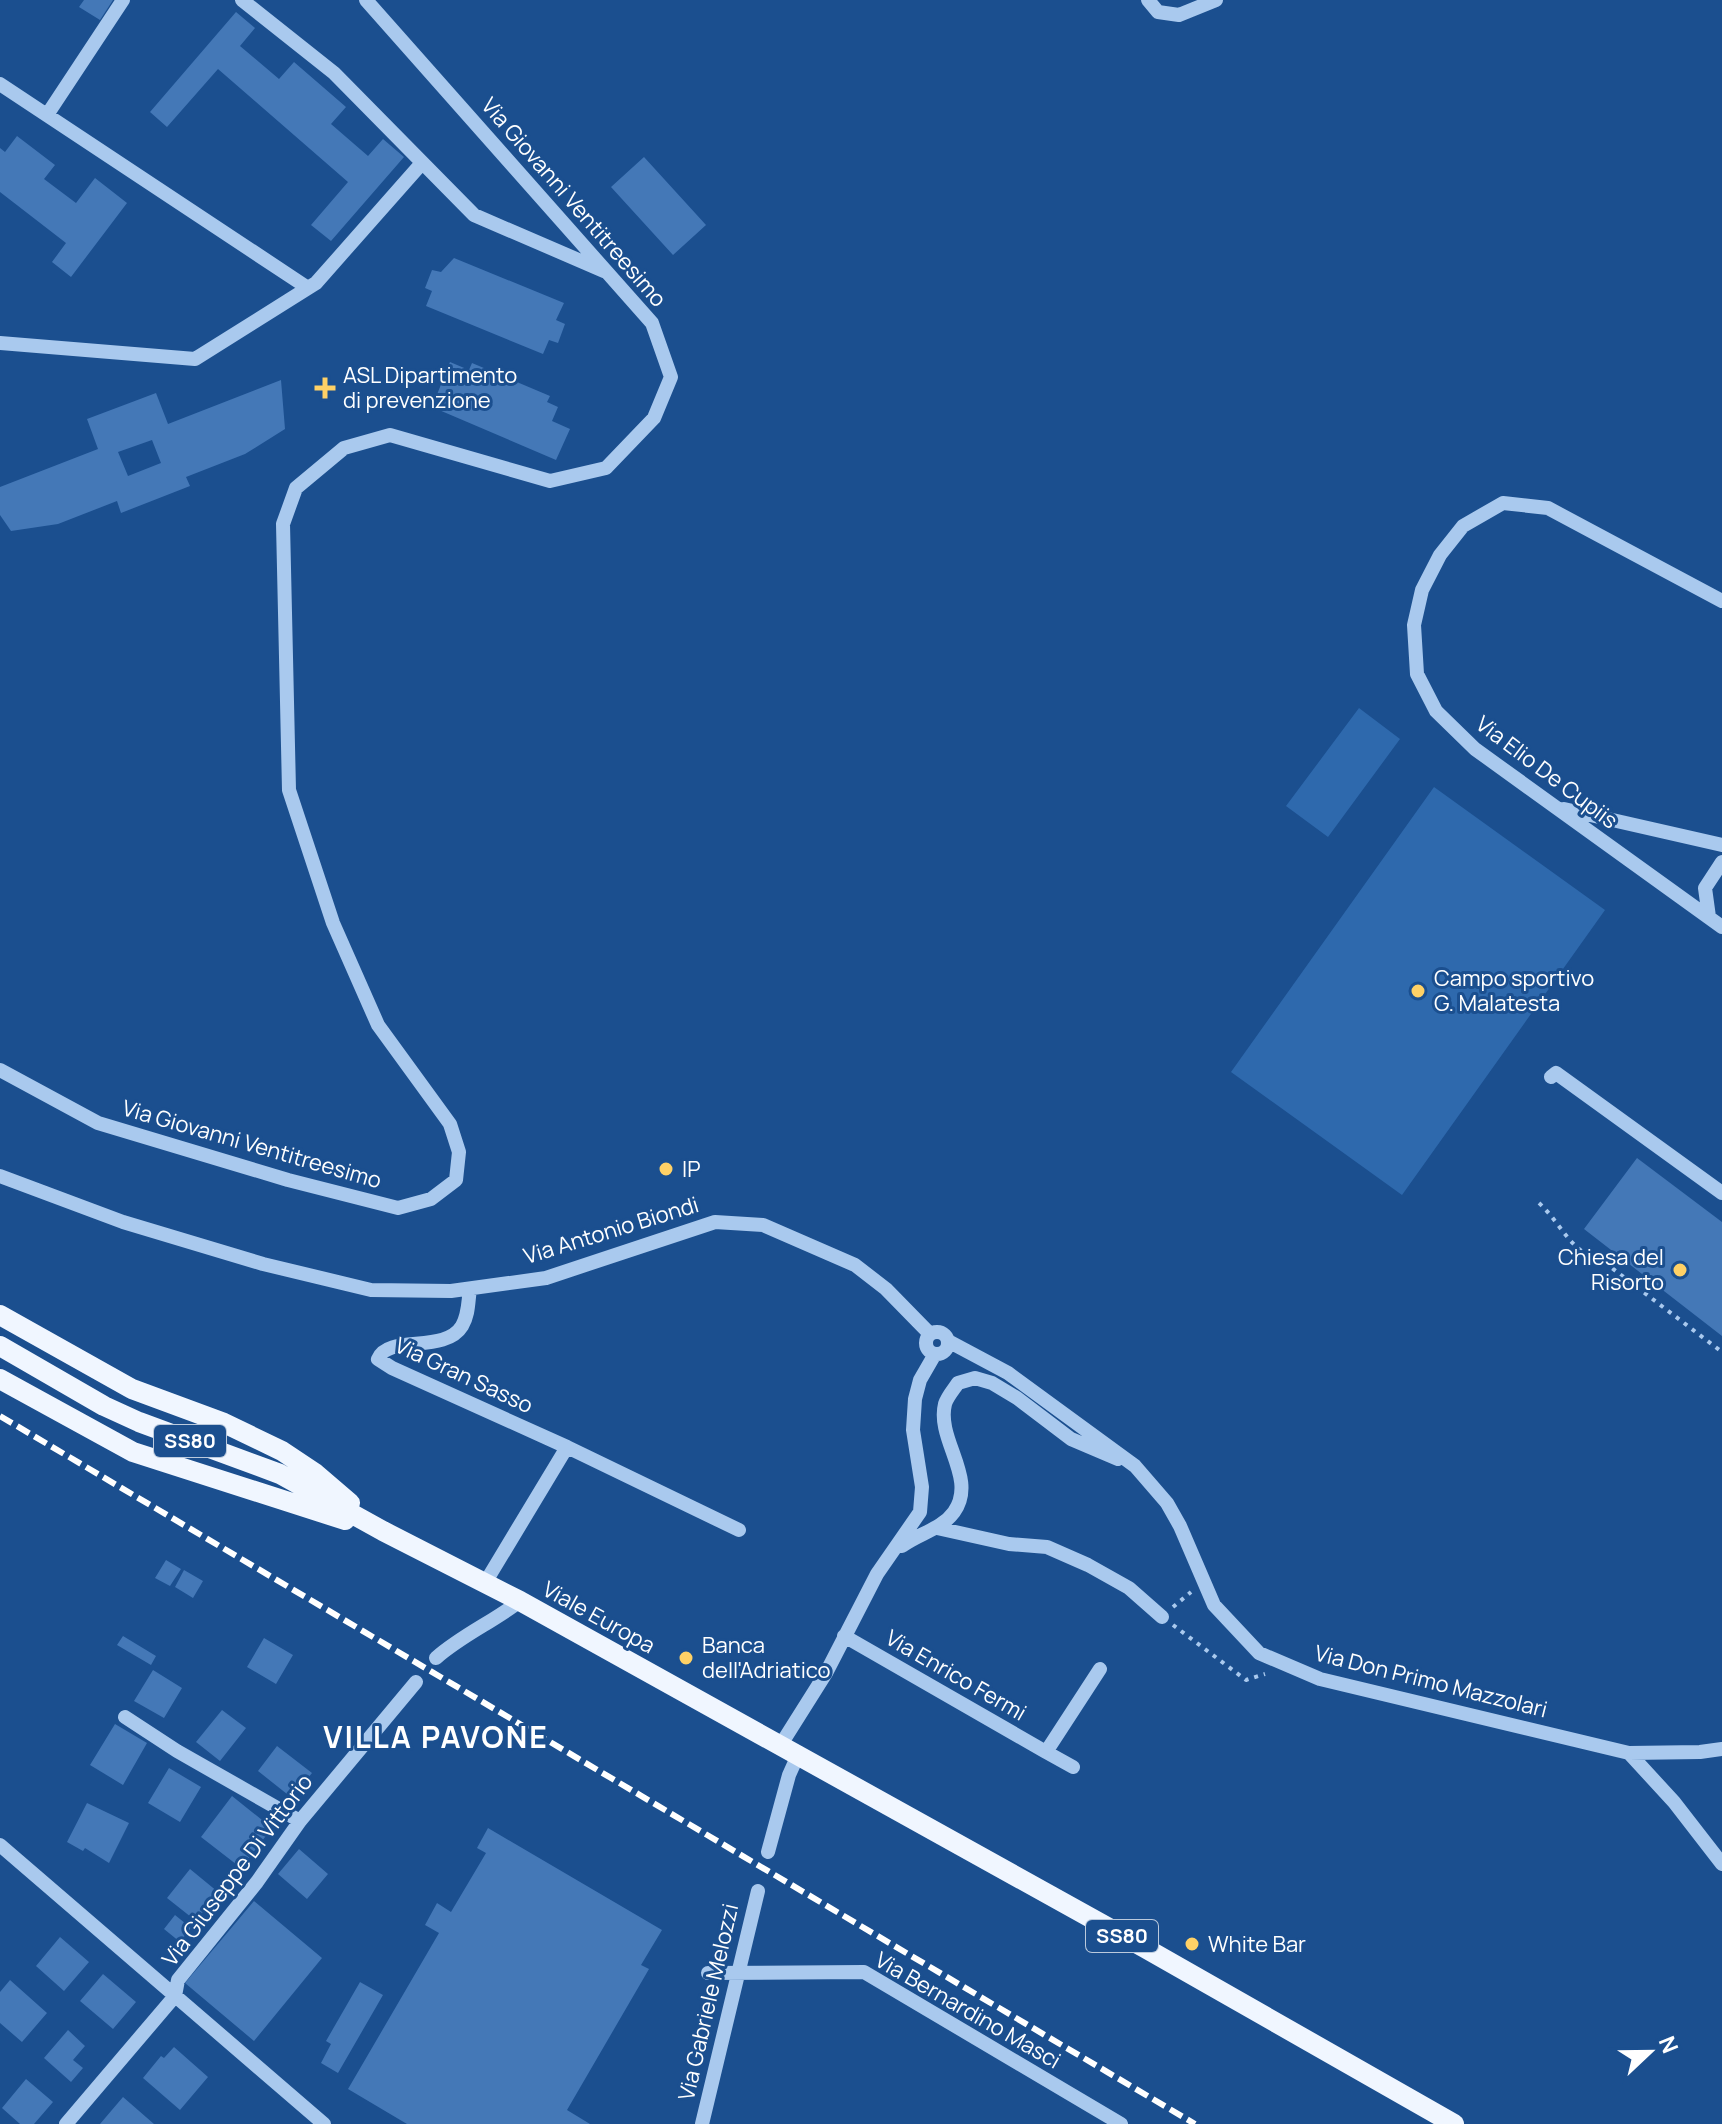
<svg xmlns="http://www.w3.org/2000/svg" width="1722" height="2124" viewBox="0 0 1722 2124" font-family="Manrope,sans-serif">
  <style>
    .green { fill: #2e69ad }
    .building { fill: #4478b7; fill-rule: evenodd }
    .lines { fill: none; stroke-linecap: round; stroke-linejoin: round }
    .path { stroke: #a9c9ee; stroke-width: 4; stroke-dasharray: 4 6; stroke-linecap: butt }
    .minor { stroke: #a9c9ee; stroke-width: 14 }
    .major { stroke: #f0f6ff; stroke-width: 20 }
    .rail { stroke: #fff; stroke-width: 6; stroke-dasharray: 14 6; stroke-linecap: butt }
    .poi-dot { fill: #ffd166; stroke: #1b4f8f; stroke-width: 3 }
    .labels { text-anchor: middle; stroke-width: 6; stroke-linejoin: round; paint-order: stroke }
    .shield { fill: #1b4f8f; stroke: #bbcadd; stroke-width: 2 }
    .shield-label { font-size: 20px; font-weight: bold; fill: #fff }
    .street-label { font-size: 22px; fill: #fff; stroke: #1b4f8f }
    .poi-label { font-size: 22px; fill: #fff; stroke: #1b4f8f; text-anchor: start }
    .district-label { font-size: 30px; font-weight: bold; letter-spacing: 2px; fill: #fff; stroke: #1b4f8f }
  </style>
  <rect width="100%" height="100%" fill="#1b4f8f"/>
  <path class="green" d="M1359 708 1400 739 1328 837 1286 806Z
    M1434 787 1605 910 1402 1195 1231 1072Z"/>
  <path class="building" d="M84 0H113L100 20 79 7Z
    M236 12 255 28 240 46 279 79 294 62 346 107 331 124 368 156 383 139 404 157 331 241 311 225 348 182 218 69 167 127 150 112Z
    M17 136 55 165 44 179 76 203 95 178 127 203 71 277 52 262 66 243 0 192V148L5 152Z
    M644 157 706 225 673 255 611 187Z
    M454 258 564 303 556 320 565 324 558 343 549 340 543 354 426 306 432 291 425 288 432 270 441 272Z
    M450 362 469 370 472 363 550 396 547 402 558 407 552 421 570 429 556 460 432 407Z
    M281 380 285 429 245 454 186 477 190 486 121 513 117 501 58 524 11 531 0 515V487L98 449 87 419 156 393 168 424ZM152 440 161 463 128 476 118 452Z
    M1637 1158 1722 1222V1336L1584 1229Z
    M166 1560 181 1569 170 1586 155 1578Z
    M184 1570 203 1581 193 1598 175 1587Z
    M123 1636 156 1656 151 1665 117 1645Z
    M264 1638 293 1655 276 1684 247 1667Z
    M153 1670 182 1688 164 1718 134 1701Z
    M222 1710 246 1728 220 1761 196 1742Z
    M115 1724 147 1743 123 1785 90 1765Z
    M277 1746 312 1773 292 1798 258 1771Z
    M169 1768 201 1787 180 1822 148 1803Z
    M232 1796 272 1828 241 1868 201 1837Z
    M87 1803 129 1823 109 1863 85 1848 83 1851 67 1842Z
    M488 1828 662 1930 641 1965 649 1969 567 2110 590 2124H407L348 2089 439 1933 425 1925 437 1903 451 1912 486 1853 477 1848Z
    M299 1849 328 1874 307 1899 278 1874Z
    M190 1869 218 1892 196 1921 167 1898Z
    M254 1901 322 1958 254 2041 185 1983Z
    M175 1915 191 1928 180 1942 164 1929Z
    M60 1937 89 1962 64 1991 36 1966Z
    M103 1974 136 2002 113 2029 80 2001Z
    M10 1980 47 2013 22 2042 0 2023V1992Z
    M360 1982 383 1995 338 2073 321 2063 331 2044 326 2041Z
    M68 2030 85 2046 73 2060 83 2068 71 2082 44 2058Z
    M174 2047 208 2077 180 2110 143 2078 161 2056 164 2058Z
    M26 2079 53 2102 34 2124H20L2 2108Z
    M123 2097 154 2124H100Z"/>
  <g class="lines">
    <path class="path" d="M1539 1203C1562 1224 1570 1253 1604 1262L1722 1352
      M1173 1607 1191 1592
      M1173 1625 1246 1680 1265 1674"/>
    <path class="minor" d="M242 0 334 73 474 215 604 271
      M1148 0 1158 12 1179 15 1216 0
      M0 84 308 288
      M47 115 123 0
      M0 343 195 359 316 283 422 163
      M1722 601 1548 508 1503 503 1463 526 1440 555 1422 590 1414 625 1417 674 1436 711 1475 749 1722 927
      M1564 809 1722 845
      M1709 917 1705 888 1722 862
      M0 1070 98 1123 288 1180 398 1208 431 1199 456 1180 459 1152 450 1124 378 1025 333 923 289 790 283 524 296 488 344 448 390 435 550 481 606 468 654 418 671 377 652 323 366 0
      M1551 1077 1556 1073 1722 1193
      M0 1176 123 1222 263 1264 371 1290 451 1291 546 1278 715 1222 763 1225 855 1265 886 1289 930 1334
      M470 1289C468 1301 469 1314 462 1326 445 1354 388 1334 378 1359L392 1368 567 1447 485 1583
      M926 1343a11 11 0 1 1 22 0a11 11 0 1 1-22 0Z
      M948 1341 1008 1373 1135 1466 1167 1503 1180 1526 1214 1605 1259 1653 1320 1679 1629 1753 1700 1752 1722 1749
      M567 1447 739 1530
      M937 1528 1009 1544 1047 1547 1088 1565 1129 1588 1162 1617
      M902 1546C919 1533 941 1530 954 1512 978 1478 936 1440 945 1404 947 1397 954 1389 958 1383L975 1378 992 1383 1017 1398 1071 1439 1118 1459
      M844 1636 1046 1752 1100 1669
      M436 1658C462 1635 493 1622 520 1601
      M125 1717 177 1751 300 1821
      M780 1746 826 1673 877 1574 920 1512 922 1487 913 1430 915 1399 920 1380 935 1354
      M1046 1752 1073 1767
      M1629 1753 1674 1802 1722 1864
      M0 1845 324 2124
      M768 1852 789 1775 798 1755
      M708 1973 864 1972 1121 2124
      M66 2124 175 1996 178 1980 257 1882 300 1821 416 1682
      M702 2124 758 1891"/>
    <path class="major" d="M0 1315 132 1389 224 1423 282 1451 315 1473 350 1503
      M0 1346 104 1406 139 1422 280 1474 383 1531 520 1601 1145 1948 1454 2124
      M0 1379 133 1452 345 1520"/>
    <path class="rail" d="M0 1416 1195 2124"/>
  </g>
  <g class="poi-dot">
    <path d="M321 376h8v8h8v8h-8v8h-8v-8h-8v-8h8z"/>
    <circle cx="1418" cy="991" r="8"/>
    <circle cx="666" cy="1169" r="8"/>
    <circle cx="1680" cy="1270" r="8"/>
    <circle cx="686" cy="1658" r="8"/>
    <circle cx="1192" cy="1944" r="8"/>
  </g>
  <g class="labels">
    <g class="shield">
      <rect x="154" y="1425" width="72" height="32" rx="6"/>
      <rect x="1086" y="1920" width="72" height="32" rx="6"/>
    </g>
    <g class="shield-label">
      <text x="190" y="1448">SS80</text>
      <text x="1122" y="1943">SS80</text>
    </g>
    <g class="street-label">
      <text transform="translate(574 202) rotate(49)" y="8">Via Giovanni Ventitreesimo</text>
      <text transform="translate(1547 772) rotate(37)" y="8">Via Elio De Cupiis</text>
      <text transform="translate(252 1144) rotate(16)" y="8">Via Giovanni Ventitreesimo</text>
      <text transform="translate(611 1230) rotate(-17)" y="8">Via Antonio Biondi</text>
      <text transform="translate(464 1375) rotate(25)" y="8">Via Gran Sasso</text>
      <text transform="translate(599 1617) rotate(29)" y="8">Viale Europa</text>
      <text transform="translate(956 1675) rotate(30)" y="8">Via Enrico Fermi</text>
      <text transform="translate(1431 1681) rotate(14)" y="8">Via Don Primo Mazzolari</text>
      <text transform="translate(237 1870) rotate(-53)" y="8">Via Giuseppe Di Vittorio</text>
      <text transform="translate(708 2002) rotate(-77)" y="8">Via Gabriele Melozzi</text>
      <text transform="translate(968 2010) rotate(30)" y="8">Via Bernardino Masci</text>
    </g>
    <g class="poi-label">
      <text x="343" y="383">ASL Dipartimento<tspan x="343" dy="25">di prevenzione</tspan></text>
      <text x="1434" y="986">Campo sportivo<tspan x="1434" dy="25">G. Malatesta</tspan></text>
      <text x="682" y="1177">IP</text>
      <text x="1664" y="1265" text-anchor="end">Chiesa del<tspan x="1664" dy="25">Risorto</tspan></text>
      <text x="702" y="1653">Banca<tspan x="702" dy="25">dell'Adriatico</tspan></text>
      <text x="1208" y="1952">White Bar</text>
    </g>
    <g class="district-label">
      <text x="436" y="1748">VILLA PAVONE</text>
    </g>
  </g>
  <g transform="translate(1650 2052) rotate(68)" stroke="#1b4f8f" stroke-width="6" paint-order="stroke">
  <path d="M0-6L14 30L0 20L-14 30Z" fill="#ffffff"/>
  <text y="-12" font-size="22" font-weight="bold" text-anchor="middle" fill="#ffffff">N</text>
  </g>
</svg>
